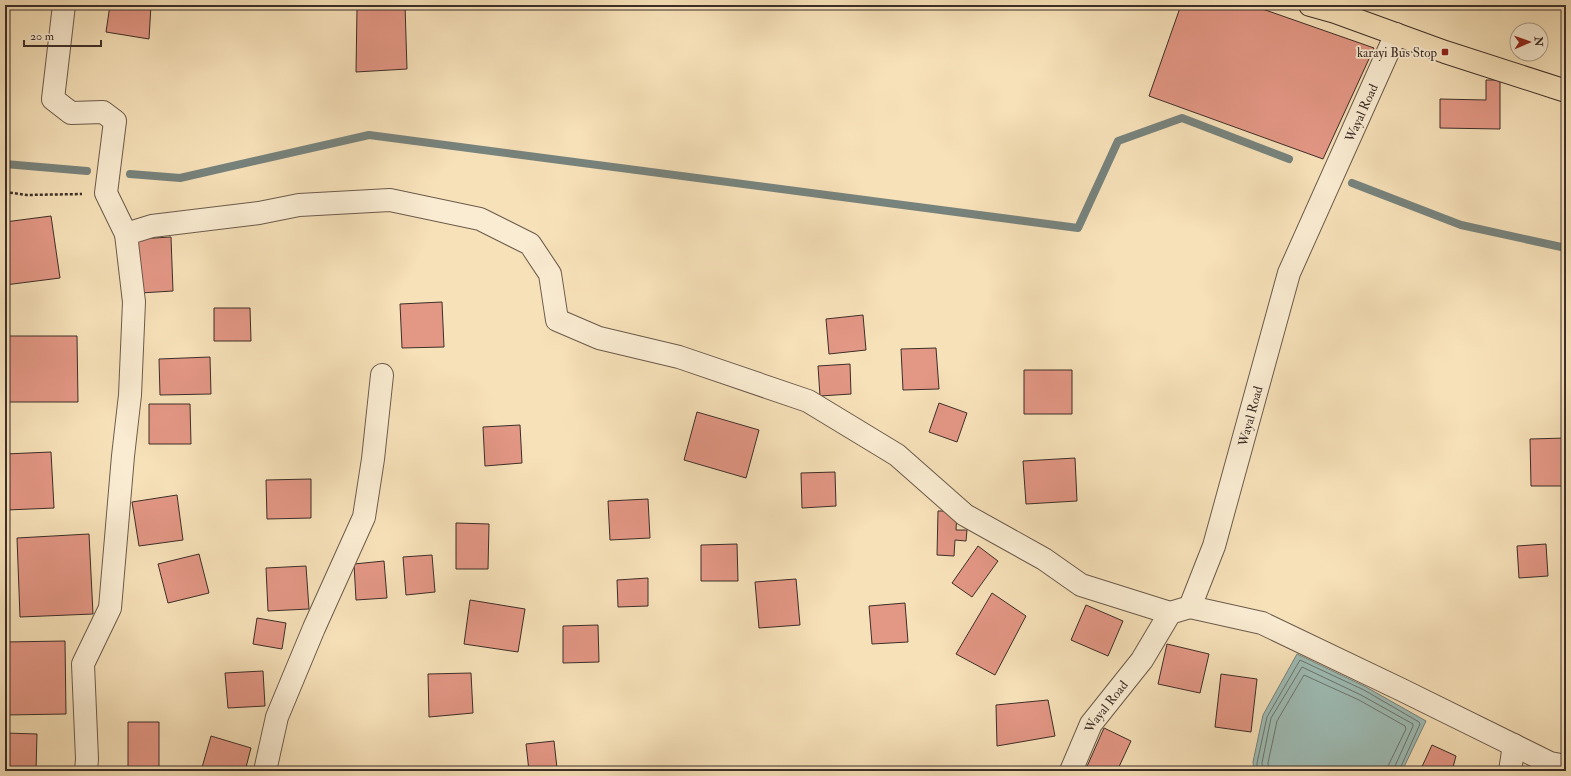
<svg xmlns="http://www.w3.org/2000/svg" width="1571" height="776" viewBox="0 0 1571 776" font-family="'IM FELL Double Pica',serif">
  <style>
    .water { fill: #9ebcb5; stroke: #77837d }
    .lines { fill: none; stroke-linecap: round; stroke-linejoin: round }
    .shore { stroke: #6d756e; stroke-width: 1 }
    .stream { stroke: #77837d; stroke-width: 8 }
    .building { fill: #e39785; stroke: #3c2e28 }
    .minor-casing { stroke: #6b5b4c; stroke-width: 24 }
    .major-casing { stroke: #3c2e28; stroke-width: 24 }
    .path { stroke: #3c2e28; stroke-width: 2.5; stroke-dasharray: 3 2; stroke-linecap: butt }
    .minor { stroke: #faecd2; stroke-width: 22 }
    .major { stroke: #f7e1b9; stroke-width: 22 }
    .poi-dot { fill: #8f2418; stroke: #faecd2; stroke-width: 1.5 }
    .labels { text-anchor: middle; stroke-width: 3.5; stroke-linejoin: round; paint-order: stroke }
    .poi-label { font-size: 13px; fill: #3c2e28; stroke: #faecd2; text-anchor: end }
    .street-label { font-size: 13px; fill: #3c2e28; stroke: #faecd2 }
  </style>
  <rect width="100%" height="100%" fill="#f7e1b9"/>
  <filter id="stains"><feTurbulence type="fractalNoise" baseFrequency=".005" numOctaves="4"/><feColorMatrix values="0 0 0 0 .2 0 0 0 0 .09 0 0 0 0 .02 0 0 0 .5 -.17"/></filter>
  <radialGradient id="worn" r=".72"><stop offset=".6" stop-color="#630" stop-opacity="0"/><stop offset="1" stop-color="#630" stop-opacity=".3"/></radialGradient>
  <path class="water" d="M1297 654 1366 687 1426 721 1402 771H1254L1253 762 1263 715Z"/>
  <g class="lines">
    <path class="shore" d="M1257 771V763L1267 717 1300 660 1364 690 1419 722 1420 724 1399 771
      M1263 771 1262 763 1271 718 1302 667 1361 695 1413 724V726L1395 766 1394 771
      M1269 771 1268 763 1277 721 1304 675 1359 700 1405 726 1406 729 1389 764 1388 771"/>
    <path class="stream" d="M5 164 87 171
      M130 174 180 178 369 135 1078 228 1118 141 1182 118 1289 159
      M1352 183 1461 225 1566 248"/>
  </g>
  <path class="building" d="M110 5H151L149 39 106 32Z
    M405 5 407 69 356 72 357 8Z
    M1181 5H1251L1374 48 1323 159 1149 96Z
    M1486 80H1500V129L1440 128V99L1486 100Z
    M51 216 60 278 5 285V222Z
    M171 237 173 291 140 293 137 239Z
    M442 302 444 347 402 348 400 304Z
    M214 308H250L251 341H214Z
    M863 315 866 350 829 354 826 319Z
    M6 336H77L78 402H7Z
    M936 348 939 389 903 390 901 349Z
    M210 357 211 394 160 395 159 359Z
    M850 364 851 394 820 396 818 366Z
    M1024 370H1072V414H1024Z
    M939 403 967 413 957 442 929 432Z
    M149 404H190L191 444H149Z
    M697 412 759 430 746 478 684 460Z
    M520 425 522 463 485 466 483 427Z
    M1566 438V486H1531L1530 439Z
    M51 452 54 508 7 510 5 454Z
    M1075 458 1077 501 1026 504 1023 461Z
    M835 472 836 506 802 508 801 473Z
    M311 479V518L267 519 266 480Z
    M177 495 183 540 139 546 132 502Z
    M648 499 650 538 610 540 608 501Z
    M938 511H957L956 530H967L966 541 955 540 954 556 937 555Z
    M456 523 489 524 488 569H456Z
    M89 534 93 614 20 617 17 538Z
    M737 544 738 581H701V545Z
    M1546 544 1548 576 1519 578 1517 546Z
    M978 546 998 561 972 597 952 583Z
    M199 554 209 593 168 603 158 564Z
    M432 555 435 592 406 595 403 557Z
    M384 561 387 598 356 600 354 564Z
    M306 566 309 609 268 611 266 568Z
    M648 578V606L618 607 617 580Z
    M796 579 800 625 759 628 755 582Z
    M992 593 1026 616 995 675 956 654Z
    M470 600 525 609 518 652 464 644Z
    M905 603 908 642 872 644 869 606Z
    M1086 605 1123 621 1108 656 1071 640Z
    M257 618 286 623 282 649 253 644Z
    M598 625 599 662 563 663V626Z
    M65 641 66 714 5 715V642Z
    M1167 644 1209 654 1200 693 1158 684Z
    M263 671 265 706 228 708 225 673Z
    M471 673 473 713 429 717 428 674Z
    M1221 674 1257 679 1251 732 1215 727Z
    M1048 700 1055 736 997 746 996 705Z
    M128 722H159V769H128Z
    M1104 728 1131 741 1117 771H1085Z
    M5 733 37 734 36 771H5Z
    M211 736 251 748 245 771H201Z
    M554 741 557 768 529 771 526 744Z
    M1432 745 1456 756 1452 771H1420Z"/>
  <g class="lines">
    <g class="minor-casing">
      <g id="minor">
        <path d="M64 5 53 99 71 113 103 112 115 121 106 193 126 234"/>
        <path d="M1190 607 1262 623 1402 690 1550 763 1566 766"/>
        <path d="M86 771 87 759 83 664 110 608 123 456 130 395 134 302 126 234 152 226 259 213 299 205 390 200 480 219 530 244 550 274 557 320 599 338 679 357 808 401 897 455 965 515 1044 559 1081 585 1170 613"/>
        <path d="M265 771 277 717 314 628 364 517 373 459 382 375"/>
        <path id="s1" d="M1071 771 1091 724 1142 660 1170 613 1190 607 1214 546 1289 273 1396 34"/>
        <path d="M1510 771 1514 745"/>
      </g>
    </g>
    <g class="major-casing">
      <path id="major" d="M1310 5 1335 12 1445 52 1566 91"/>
    </g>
    <path class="path" d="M5 192 27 195 82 194"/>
    <use href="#minor" class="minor"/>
    <use href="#major" class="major"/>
  </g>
  <rect class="poi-dot" x="1441" y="48" width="8" height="8" rx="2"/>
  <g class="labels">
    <g class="poi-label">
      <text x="1437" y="57">karayi Bus Stop</text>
    </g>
    <g class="street-label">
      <text dy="5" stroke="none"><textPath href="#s1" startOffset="733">Wayal Road</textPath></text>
      <text dy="5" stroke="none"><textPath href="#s1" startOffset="409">Wayal Road</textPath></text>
      <text dy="5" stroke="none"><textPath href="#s1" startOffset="74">Wayal Road</textPath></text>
    </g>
  </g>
  <rect width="1571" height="776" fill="none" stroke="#f7e1b9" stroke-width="20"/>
  <rect x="6" y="6" width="1559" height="764" fill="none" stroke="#3c2e28" stroke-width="2"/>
  <rect x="10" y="10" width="1551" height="756" fill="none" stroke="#3c2e28"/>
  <g transform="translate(1529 42) rotate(88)"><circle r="19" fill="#faecd2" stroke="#aea08e"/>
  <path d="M0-3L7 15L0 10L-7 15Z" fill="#8f2418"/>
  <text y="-6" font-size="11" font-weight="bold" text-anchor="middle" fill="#3c2e28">N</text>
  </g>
  <path d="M24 40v6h77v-6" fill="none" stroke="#3c2e28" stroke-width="2"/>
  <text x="30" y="40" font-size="12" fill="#3c2e28" stroke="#faecd2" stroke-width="3" paint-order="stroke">20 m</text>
  <rect width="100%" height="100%" filter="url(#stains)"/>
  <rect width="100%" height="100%" fill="url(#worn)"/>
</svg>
